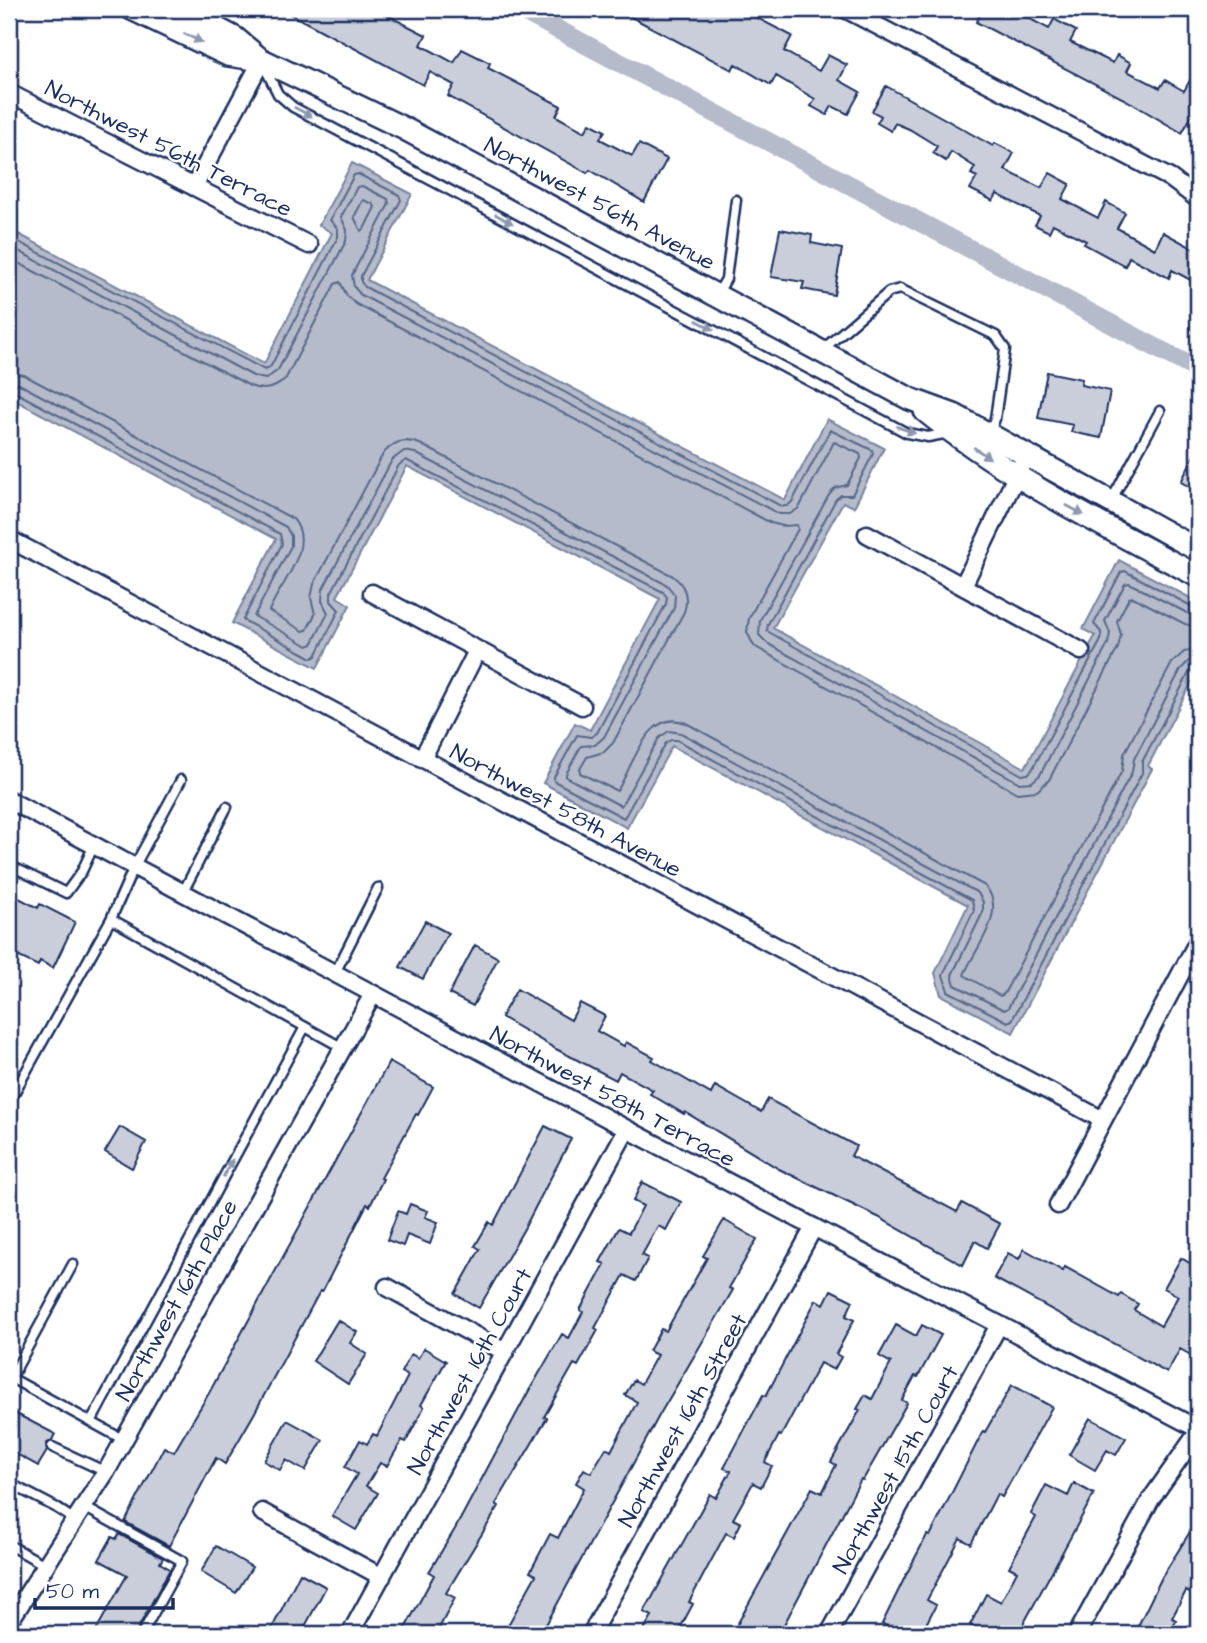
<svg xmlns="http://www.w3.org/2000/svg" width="1207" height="1643" viewBox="0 0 1207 1643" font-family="'Architects Daughter',sans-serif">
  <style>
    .water { fill: #b5bbca; stroke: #77839f; stroke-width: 2 }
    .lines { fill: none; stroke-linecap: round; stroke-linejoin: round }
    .shore { stroke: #596789; stroke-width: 2 }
    .canal { stroke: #b5bbca; stroke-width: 19 }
    .building { fill: #caceda; stroke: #1b2f5e; stroke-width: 2 }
    .lane-casing { stroke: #1b2f5e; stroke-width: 13 }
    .street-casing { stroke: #1b2f5e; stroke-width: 21 }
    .secondary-casing { stroke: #1b2f5e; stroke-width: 26 }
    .lane { stroke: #fff; stroke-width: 8 }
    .street { stroke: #fff; stroke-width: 16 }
    .secondary { stroke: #fff; stroke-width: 21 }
    .oneway { fill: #8d97ae }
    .labels { text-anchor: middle; stroke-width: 5; stroke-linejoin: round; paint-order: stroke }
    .street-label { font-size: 23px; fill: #1b2f5e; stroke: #fff }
  </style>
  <rect width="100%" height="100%" fill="#fff"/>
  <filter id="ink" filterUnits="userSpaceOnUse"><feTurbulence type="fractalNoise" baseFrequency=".0143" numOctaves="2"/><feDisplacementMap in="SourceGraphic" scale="14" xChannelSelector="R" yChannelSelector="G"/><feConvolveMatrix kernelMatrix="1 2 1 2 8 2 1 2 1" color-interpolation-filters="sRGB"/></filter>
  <g filter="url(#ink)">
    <path class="water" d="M352 163 412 194 367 280 785 500 827 419 884 448 854 507 843 502 773 628 1025 768 1095 636 1083 629 1119 560 1198 602V670L1148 766 1152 769 1013 1033 941 995 935 973 968 905 672 746 627 828 543 783 575 723 590 730 660 599 407 466 337 597 350 605 317 668 232 623 276 539 9 397V229L264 364 332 233 319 225Z"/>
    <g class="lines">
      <path class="shore" d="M363 200 373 204 375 207 364 229 361 231 354 217Z
        M9 237 265 370 271 366 338 237V229L330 220 354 175 358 174 399 195 401 200 361 276V282L365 287 781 506H787L792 502 830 430 872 450 873 454 852 495H841L836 499 768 624 767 631 1022 775 1028 774 1032 770 1101 640V632L1094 624 1121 572 1125 571 1193 607H1198
        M9 246 255 377 266 379 278 370 346 241 347 230 341 217 357 187 362 186 388 199 389 204 352 275 354 287 361 295 779 514H790L799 508 834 442 860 454 861 458 847 485 835 488 829 495 760 620 759 635 767 643 1020 783 1032 782 1040 775 1108 644 1110 633 1105 621 1125 584 1129 583 1189 614 1198 616
        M9 258 250 386C264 392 276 389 286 378L335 284 340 282 347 296 356 304 771 523 783 526 797 525 798 529 749 618 747 632 754 646 1017 793 1037 791 1049 780 1118 648 1121 635 1117 621 1129 598 1133 597 1185 624 1198 627
        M9 372 24 375 293 519C317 546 279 585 269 611L303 631 307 630 315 614 311 598 314 584 383 454C393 441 405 438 420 444L673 576C685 585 689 597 684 612L613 743 604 752 587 757 580 769V773L617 791C633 767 647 707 686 723L985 886C1009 912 974 949 964 975L1000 996 1004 994 1122 771 1124 754 1172 663 1184 652 1198 649
        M9 382 19 384 286 527 291 536V546L254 616 308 646 312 644 328 613 322 601 323 589 392 460 404 451 415 453 667 585 675 595 674 608 604 737 595 745 581 746 566 774V777L621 806 659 738 669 731 681 733 978 893 983 902V912L952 975 955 985 1004 1010 1008 1008 1132 772 1134 759 1181 669 1189 661 1198 660
        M9 391 15 392 280 534 282 544 243 620 312 658 316 656 339 610 331 601V593L399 465 406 460 663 592 667 597 666 604 597 733 591 737 577 735 554 777V781L624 818 666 743 671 740H677L972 900 974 910 943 975 948 991 1008 1022 1012 1020 1142 773V762L1189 673 1193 669H1198"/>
      <path class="canal" d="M519 9 1198 370"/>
    </g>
    <path class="building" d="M281 9H375L426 35 421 45 454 63 462 49 490 63 488 68 561 106 556 116 585 132 590 123 605 131 600 139 632 156 639 144 667 159 644 202 590 170 587 173 448 96 454 85 430 72 423 85Z
      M616 9H740L792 36 784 51 819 71 828 55 847 65 839 80 860 92 848 114 832 106 827 115 811 106 815 99 776 76 771 85 735 64 732 70Z
      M983 9H1011L1049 29 1054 19 1076 31 1070 42 1113 63 1117 55 1131 63 1127 71 1160 88 1165 80 1184 91 1198 66V105L1182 133 1128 101 976 22Z
      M886 86 993 146 995 143 1014 153 1005 170 1041 188 1050 173 1070 184 1062 199 1098 218 1106 202 1125 213 1117 228 1155 249 1163 232 1198 251V284L1172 270 1169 278 1129 257 1125 266 1084 244 1086 241 1053 224 1049 232 1035 225 1040 216 997 194 993 201 970 189 977 177 971 174 975 167 951 152 946 161 933 153 937 146 909 129 895 123 891 131 877 123 881 116 872 111Z
      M780 229 812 235 811 243 842 249 834 295 802 289 804 282 771 277Z
      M1047 372 1082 379 1081 385 1110 391 1101 438 1071 432 1073 425 1038 418Z
      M1198 447V491L1181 482Z
      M9 893 38 908 40 904 75 922 53 968 40 961 38 966 9 952Z
      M425 921 448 933 423 979 400 967Z
      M475 945 498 958 473 1006 449 994Z
      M517 989 571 1020 580 1003 605 1016 597 1031 624 1046 626 1042 654 1057 652 1060 711 1094 715 1086 761 1112 768 1099 856 1146 851 1156 957 1212 962 1203 1000 1224 987 1248 975 1241 963 1265 878 1217 779 1169 685 1112 684 1114 650 1094 653 1090 620 1072 616 1080 556 1049 501 1017Z
      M389 1062 433 1087 418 1115 416 1114 381 1178 383 1179 370 1206 367 1204 322 1292 320 1291 254 1414 225 1464 216 1458 169 1546 125 1522 164 1447 174 1452 209 1393Z
      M545 1126 571 1139 525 1227 479 1308 455 1294 480 1249 475 1246 489 1222 493 1225Z
      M120 1127 146 1142 132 1168 105 1152Z
      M642 1182 681 1202 666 1230 658 1226 642 1255 648 1258 636 1281 624 1275 595 1328 598 1330 578 1366 574 1364 544 1417 547 1418 496 1504 499 1506 446 1593 455 1598 436 1634H402L434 1575 429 1572 455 1529 526 1396 562 1334 569 1338 583 1312 580 1310 605 1264 600 1262 619 1228 629 1233 643 1206 633 1201Z
      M410 1204 428 1211 425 1217 438 1222 430 1244 407 1235 403 1246 387 1240 398 1211 406 1214Z
      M724 1220 757 1239 729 1288 733 1290 660 1414 541 1634H503L536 1575 530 1572 550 1534 558 1538 584 1488 576 1483 584 1469 591 1473 606 1448 611 1451 637 1402 625 1395 634 1380 641 1384 657 1355 649 1351 661 1329 666 1331 707 1258 703 1256Z
      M1024 1249 1063 1271 1065 1267 1119 1297 1121 1294 1138 1304 1134 1310 1161 1326 1178 1296 1164 1288 1181 1258 1198 1268V1359L1180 1349 1167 1373 994 1278 1008 1253 1019 1259Z
      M831 1290 853 1301 846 1316 854 1320 836 1354 841 1357 834 1370 820 1363 781 1436 779 1435 765 1462 772 1466 761 1487 753 1483 733 1519 741 1523 734 1537 726 1533 689 1602 693 1604 677 1634H641L652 1616 644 1612 710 1494 716 1498 731 1471 724 1468 763 1395 766 1396 816 1300 824 1304Z
      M338 1320 357 1332 350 1343 367 1354 348 1384 313 1361Z
      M896 1325 916 1336 922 1325 941 1335 918 1377 915 1376 902 1400 907 1403 863 1480 861 1479 779 1634H732L812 1488 822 1493 836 1465 831 1462 860 1410 857 1409 865 1395 872 1399 891 1363 879 1356Z
      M424 1348 446 1361 421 1405 424 1407 406 1442 402 1440 387 1466 380 1463 366 1486 378 1493 356 1530 332 1516 357 1474 345 1467 360 1440 367 1444 373 1434 377 1436 408 1376 401 1372 411 1354 418 1358Z
      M1012 1385 1052 1407 1002 1497 997 1494 971 1544 960 1538 927 1600 936 1605 921 1634H882L887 1626 882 1624 906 1575 927 1535 930 1536 983 1431 985 1432Z
      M9 1410 55 1434 52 1440 46 1444 47 1451 38 1466 9 1450Z
      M1090 1418 1126 1438 1116 1455 1107 1450 1095 1470 1069 1455Z
      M287 1420 323 1440 305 1471 286 1460 280 1470 264 1461Z
      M1074 1483 1094 1494 1018 1634H988L970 1625 986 1594 1001 1602 1017 1571 1009 1567 1036 1517 1031 1514 1046 1485 1068 1496Z
      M1198 1519V1598L1186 1591 1172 1618 1176 1620 1169 1634H1144L1136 1630 1162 1577Z
      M119 1534 163 1558 160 1563 170 1569 135 1634H94L127 1575 99 1560 112 1537 116 1539Z
      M216 1546 252 1567 236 1593 201 1572Z
      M300 1573 326 1587 301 1634H269Z"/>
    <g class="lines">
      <g class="lane-casing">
        <path id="lane" d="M264 66 278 94 293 107 907 433 928 437 949 433
          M718 293 726 279 736 200
          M821 351 889 292 900 289 996 336 1005 349 995 419 990 432
          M1112 499 1160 411
          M9 865 66 893 82 871 94 845
          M183 892 227 807
          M111 919 134 867 181 780
          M335 973 378 888
          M9 1102 111 919 343 1048
          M73 1264 11 1378 124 1440
          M91 1422 305 1027
          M52 1447 106 1472
          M9 1483 55 1507 75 1520
          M84 1507 182 1561 142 1634
          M9 1545 45 1565"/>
      </g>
      <g class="street-casing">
        <path id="street" d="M845 9 1170 178 1198 199
          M9 93 309 245
          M194 187 262 60
          M867 534 1081 651
          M9 539 1103 1120
          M963 586 1026 456
          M372 593 582 706
          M422 759 477 651
          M9 800 627 1129 1198 1429
          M1058 1205 1198 941
          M387 1287 505 1352
          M262 1512 382 1577
          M9 1622 106 1472 373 994
          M350 1634 627 1129
          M591 1634 814 1227
          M829 1634 999 1325
          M1077 1634 1151 1499 1198 1432"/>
      </g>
      <g class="secondary-casing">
        <path id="secondary" d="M132 9 228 55 262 60 403 128 910 399 954 415 1198 550
          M180 9 235 38 260 59
          M925 411C1008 478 1104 526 1198 576"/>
      </g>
      <use href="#lane" class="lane"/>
      <use href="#street" class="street"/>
      <use href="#secondary" class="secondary"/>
    </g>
    <defs><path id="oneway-solid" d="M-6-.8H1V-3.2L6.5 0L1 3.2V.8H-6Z" transform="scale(1.75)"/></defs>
    <g class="oneway">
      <use href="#oneway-solid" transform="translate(193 38) rotate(25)"/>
      <use href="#oneway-solid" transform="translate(303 112) rotate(29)"/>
      <use href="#oneway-solid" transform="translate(504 219) rotate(28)"/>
      <use href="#oneway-solid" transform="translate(705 325) rotate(28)"/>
      <use href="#oneway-solid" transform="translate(906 430) rotate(20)"/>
      <use href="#oneway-solid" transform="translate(982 453) rotate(34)"/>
      <use href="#oneway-solid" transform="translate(1075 510) rotate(29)"/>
      <use href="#oneway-solid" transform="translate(228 1168) rotate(-62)"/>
    </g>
  </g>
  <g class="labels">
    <g class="street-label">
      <text transform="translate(169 148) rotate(27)" y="8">Northwest 56th Terrace</text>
      <text transform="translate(600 203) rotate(28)" y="8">Northwest 56th Avenue</text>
      <text transform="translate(566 810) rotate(28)" y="8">Northwest 58th Avenue</text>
      <text transform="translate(613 1096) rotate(28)" y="8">Northwest 58th Terrace</text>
      <text transform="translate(176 1300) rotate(-61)" y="8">Northwest 16th Place</text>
      <text transform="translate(469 1371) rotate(-61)" y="8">Northwest 16th Court</text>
      <text transform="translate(682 1420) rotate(-61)" y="8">Northwest 16th Street</text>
      <text transform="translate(895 1469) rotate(-61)" y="8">Northwest 15th Court</text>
    </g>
  </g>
  <rect width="1207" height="1643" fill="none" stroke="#fff" stroke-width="35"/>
  <rect x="18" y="18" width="1172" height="1608" fill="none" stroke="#1b2f5e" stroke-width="2.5" filter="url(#ink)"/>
  <path d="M35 1598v10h138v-10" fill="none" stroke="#1b2f5e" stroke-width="3.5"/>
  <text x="46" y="1598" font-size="21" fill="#1b2f5e" stroke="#ffffff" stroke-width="5" paint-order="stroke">50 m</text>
</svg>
